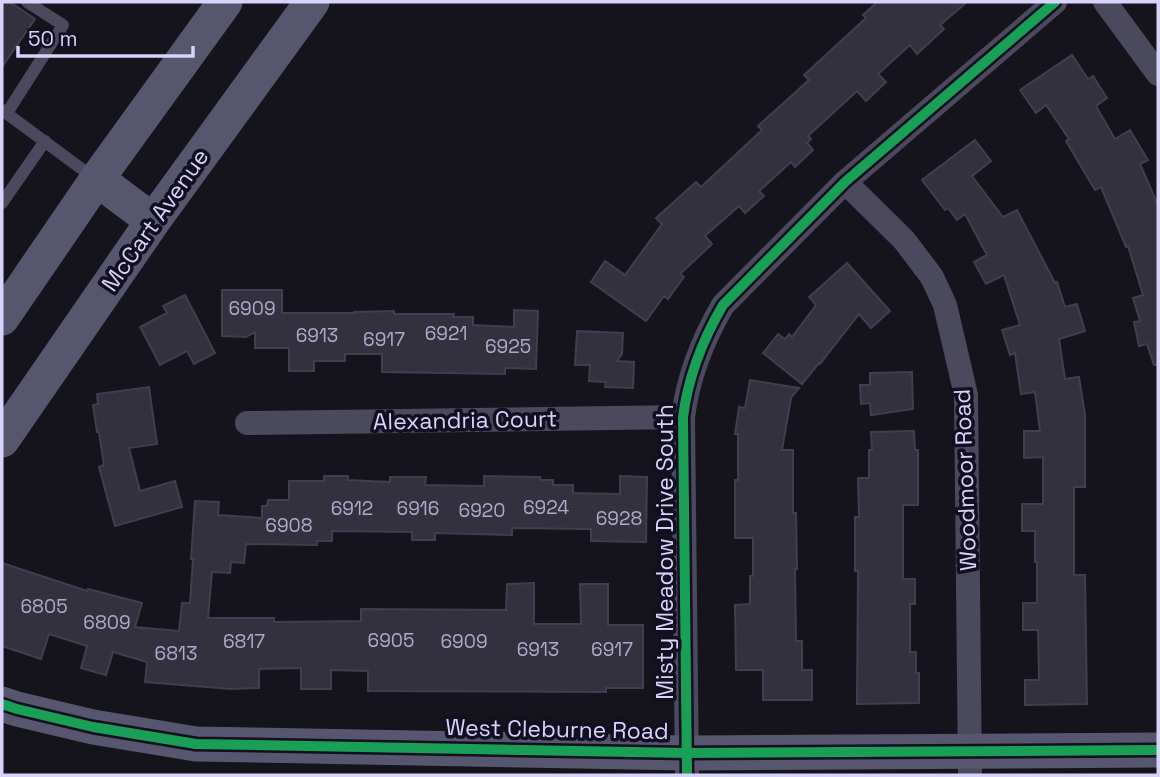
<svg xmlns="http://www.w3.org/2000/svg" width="1160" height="777" viewBox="0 0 1160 777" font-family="'Space Grotesk',sans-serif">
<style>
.building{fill:#33313e;stroke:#413e4f;stroke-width:2}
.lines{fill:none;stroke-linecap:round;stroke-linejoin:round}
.lane{stroke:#4a495d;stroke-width:12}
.street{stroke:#4a495d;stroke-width:24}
.secondary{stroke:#56566e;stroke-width:35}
.cycleway-casing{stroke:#120f20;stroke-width:15}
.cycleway{stroke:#1a9f57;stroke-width:10}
.labels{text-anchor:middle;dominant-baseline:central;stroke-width:7;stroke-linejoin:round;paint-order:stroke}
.number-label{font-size:19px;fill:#aeaacc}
.street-label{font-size:23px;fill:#d7d3fb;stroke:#120f20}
</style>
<rect width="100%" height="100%" fill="#15131c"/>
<!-- building -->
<path class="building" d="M2 2H10L35 19 2 67Z
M877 2H967L940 25 944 29 917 54 910 45 878 74 886 82 866 101 857 91 808 136 811 139 807 143 813 150 795 167 791 162 759 191 764 196 745 213 739 206 705 236 712 244 680 274 684 277 668 299 664 296 646 321 591 282 605 261 625 275 662 224 656 218 696 182 701 187 762 130 758 126 809 80 804 75 866 18 863 15Z
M1072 55 1088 79 1093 76 1107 98 1096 106 1115 139 1130 130 1148 160 1140 164 1158 205V365H1154L1147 344 1139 346 1134 322 1140 321 1133 298 1143 295 1128 246 1126 247 1101 187 1095 190 1066 141 1069 139 1046 105 1036 113 1020 90Z
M975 140 991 161 972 176 1003 217 1017 210 1055 283 1057 282 1065 307 1077 304 1085 331 1059 339 1065 379 1079 377 1085 415V487H1074V575H1085L1087 704 1025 705V680H1039L1038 630H1023V603H1037V562H1035V531H1022V504H1043V457L1024 458V431H1040L1035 392 1021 394 1015 353 1010 355 1002 330 1020 325 1004 275 986 284 974 262 987 255 965 214 957 220 948 208 945 210 922 180Z
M847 263 890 311 871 328 859 314 820 364 819 363 802 384 763 353 778 334 785 339 789 334 792 337 816 305 809 297Z
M222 290H282V313H354V312L394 311V314H454L453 317H473V325L514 327V310L538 311 536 369 505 368V374L382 372V354H345V361H314V371H289V348H255V332L246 337 222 336Z
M185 295 215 353 194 364 187 351 160 365 140 327 167 313 163 306Z
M577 331 623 333 622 354 617 361 634 362 633 388 605 387 606 382 589 381 590 365H575Z
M912 372 913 409 871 415 870 403 861 404 860 385H870V373Z
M750 380 799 388 791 398 782 450H793V513H796L797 569H795L796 641H802V670H812V700H763V670H736L735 605 750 604V576H753V538H735V480H738V434H735L739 407 745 408Z
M149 387 157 444 129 448 140 491 175 481 182 507 115 526 99 467 104 465 99 432H97L93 405 98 404 97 394Z
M914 431 915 450H918V505H903V579H915V604H910V652H916V673H919V703L857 704 858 571H855V517H859L858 478H869V450H872L871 432Z
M324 476H348V480L390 482V477H426L425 485 484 486V476L540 477 541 480H553V485H573V493L620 494V476L647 477 646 542 591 541V529L512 528V535L435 533V540H412V532L332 531V541H317V545L246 544 244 563 231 562 230 573 212 572 208 618H274V622L361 621V609L506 610 507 584 534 583V624H581L580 584H608V625H643V688H606V692L368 691V671L331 670V689H301V668L259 669V688L231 689 145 682 147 662 113 652 106 675 81 668 87 646 49 634 41 659 2 646V563L87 591 88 589 142 603 135 627 179 631 182 603H190L193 559H191L195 501 219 502 218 515 262 518V506H267L268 500H289V481H324Z"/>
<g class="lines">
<!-- lane -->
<path class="lane" d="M2 110 94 178
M7 113 63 25 27 2
M2 203 45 141"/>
<!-- street -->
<path class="street" d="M1105 2 1158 74
M845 182 904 240 932 277 945 305 966 395 970 775
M247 423 683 417
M687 775 683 417C688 378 703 339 723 305L845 182 1055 2"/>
<!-- secondary -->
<path class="secondary" d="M97 179 153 221
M2 318 97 179 225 2
M2 440 153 221 312 2
M2 704 17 709 93 727 196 744 687 753 1158 750"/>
<!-- cycleway casing -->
<g class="cycleway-casing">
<path id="cycleway" d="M2 704 17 709 93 727 196 744 687 753 1158 750
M687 775 683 417C688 378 703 339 723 305L845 182 1055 2"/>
</g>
<!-- cycleway -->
<use href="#cycleway" class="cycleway"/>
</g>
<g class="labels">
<!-- number labels -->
<g class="number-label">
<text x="252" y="308">6909</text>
<text x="446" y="333">6921</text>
<text x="317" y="335">6913</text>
<text x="384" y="339">6917</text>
<text x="508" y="346">6925</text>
<text x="546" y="507">6924</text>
<text x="352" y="508">6912</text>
<text x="418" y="508">6916</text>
<text x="482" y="510">6920</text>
<text x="619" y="518">6928</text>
<text x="289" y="525">6908</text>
<text x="44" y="606">6805</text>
<text x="107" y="622">6809</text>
<text x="391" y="640">6905</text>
<text x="244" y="641">6817</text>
<text x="464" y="641">6909</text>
<text x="538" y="649">6913</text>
<text x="612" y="649">6917</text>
<text x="176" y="653">6813</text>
</g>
<!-- street labels -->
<g class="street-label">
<text transform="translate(155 220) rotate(-55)">McCart Avenue</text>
<text transform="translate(465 420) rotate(-1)">Alexandria Court</text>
<text transform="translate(965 480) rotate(-92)">Woodmoor Road</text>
<text transform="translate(665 552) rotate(-90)">Misty Meadow Drive South</text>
<text transform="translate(557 729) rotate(1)">West Cleburne Road</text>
</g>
</g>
<!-- border -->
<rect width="1160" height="777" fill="none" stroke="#d7d3fb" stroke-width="7"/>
<!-- scale -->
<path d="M18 46v10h175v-10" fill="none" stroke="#d7d3fb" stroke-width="3.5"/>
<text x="28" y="46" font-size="21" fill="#d7d3fb" stroke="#120f20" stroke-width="5" paint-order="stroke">50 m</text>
</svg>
